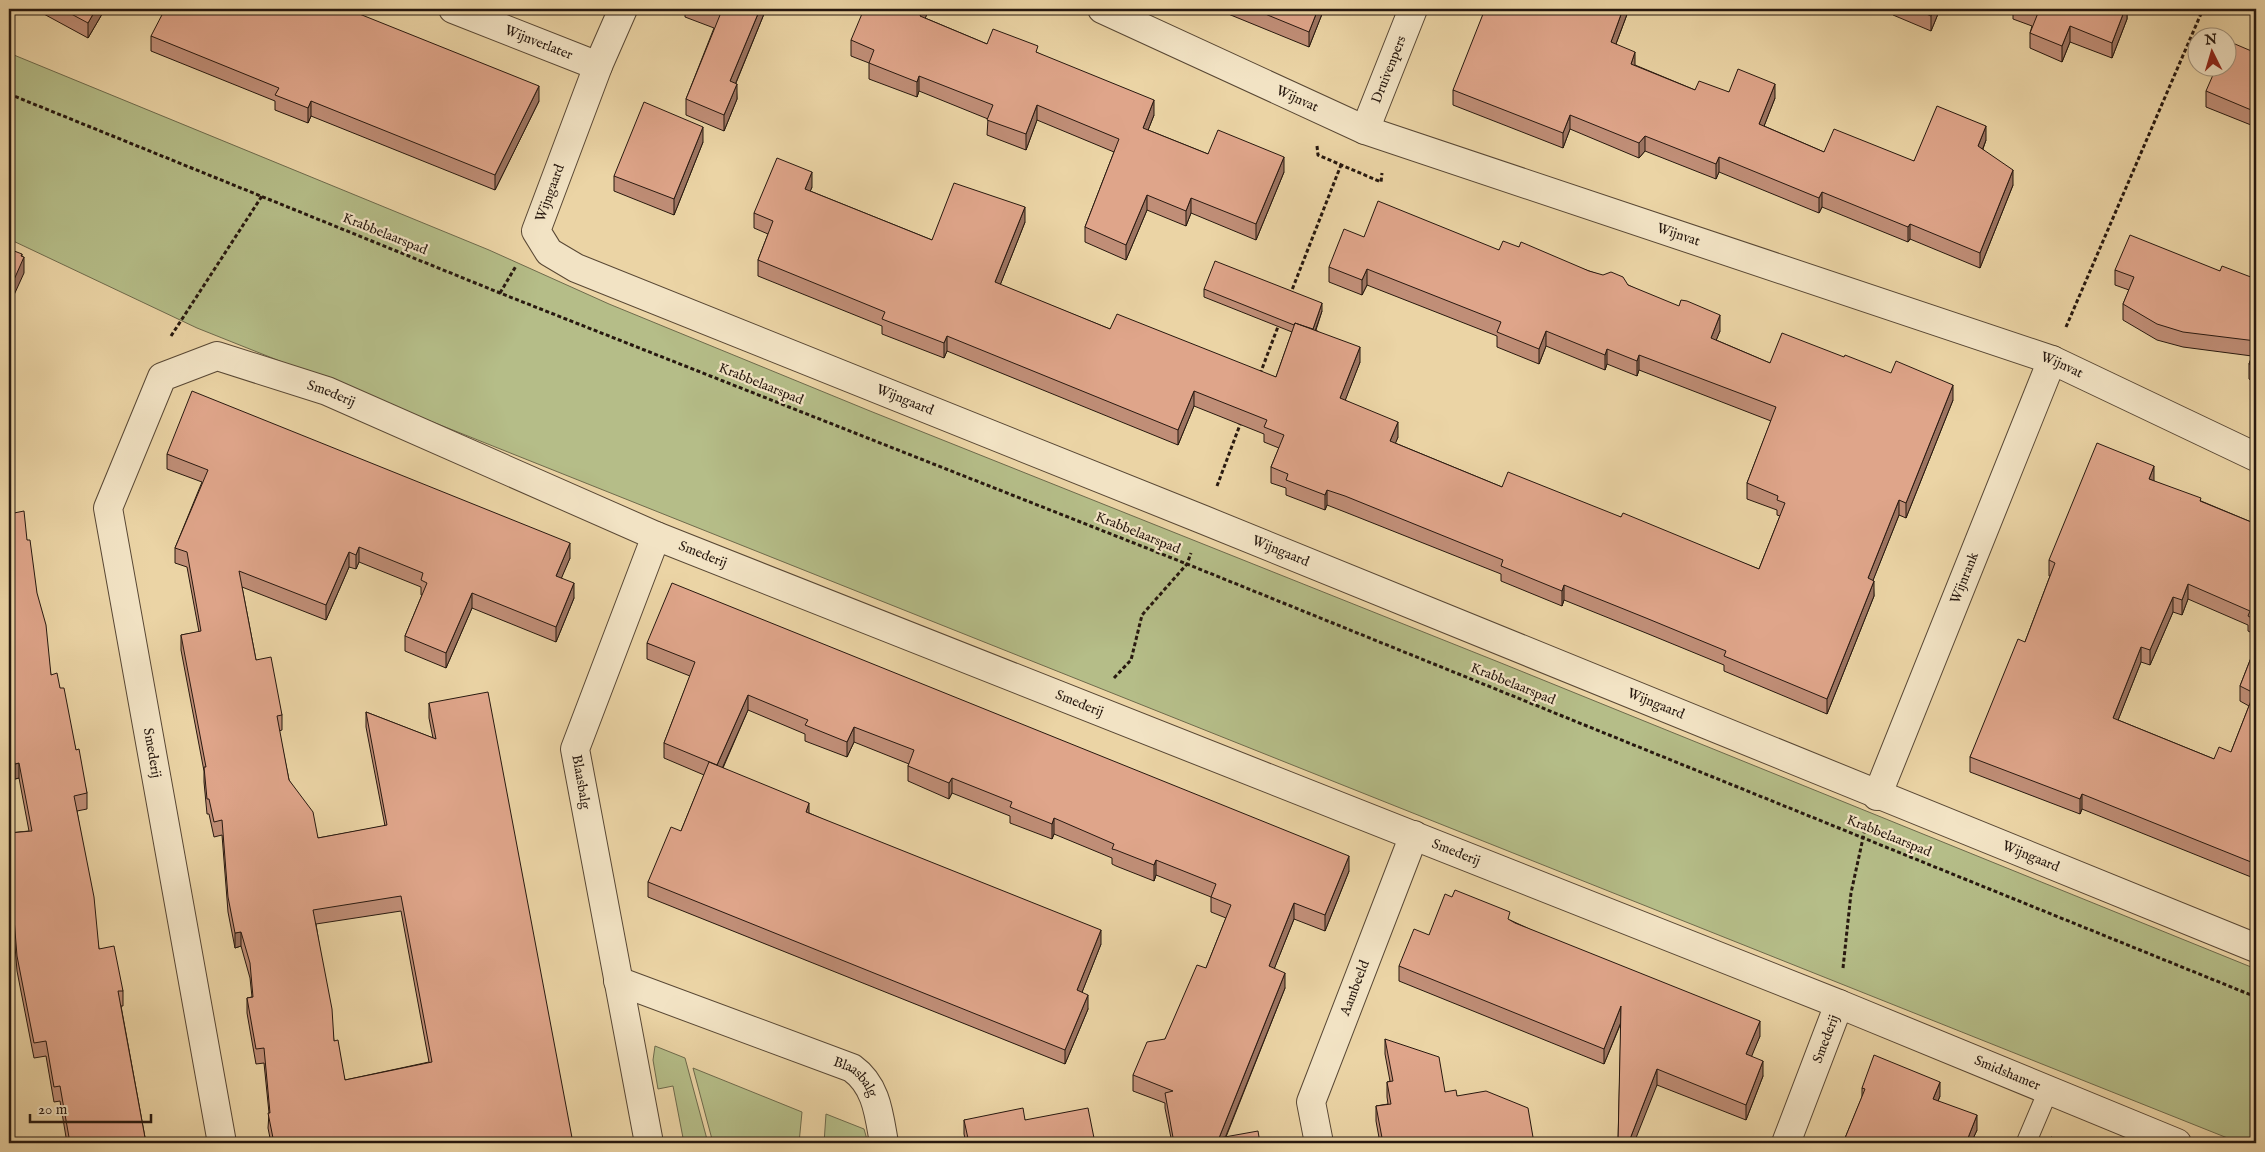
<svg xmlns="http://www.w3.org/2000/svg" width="2265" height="1152" viewBox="0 0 2265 1152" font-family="'IM FELL English',serif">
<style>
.green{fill:#b5bd88;stroke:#6e6a4c}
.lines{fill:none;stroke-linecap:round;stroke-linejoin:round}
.service-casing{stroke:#584734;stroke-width:21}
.minor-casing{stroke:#584734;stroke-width:30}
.path{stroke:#27180f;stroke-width:3;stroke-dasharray:4 2.5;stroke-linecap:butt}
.service{stroke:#f2e3c4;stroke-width:19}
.minor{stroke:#f2e3c4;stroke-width:28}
.wall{fill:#c08e77;stroke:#27180f;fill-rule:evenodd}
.shaded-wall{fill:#9c7461;stroke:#27180f}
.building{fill:#dfa58a;stroke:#27180f;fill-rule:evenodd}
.labels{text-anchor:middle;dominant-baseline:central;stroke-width:4.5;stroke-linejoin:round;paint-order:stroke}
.street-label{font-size:14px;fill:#27180f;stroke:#f2e3c4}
</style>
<rect width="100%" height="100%" fill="#ebd4a5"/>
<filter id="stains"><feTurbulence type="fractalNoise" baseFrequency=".004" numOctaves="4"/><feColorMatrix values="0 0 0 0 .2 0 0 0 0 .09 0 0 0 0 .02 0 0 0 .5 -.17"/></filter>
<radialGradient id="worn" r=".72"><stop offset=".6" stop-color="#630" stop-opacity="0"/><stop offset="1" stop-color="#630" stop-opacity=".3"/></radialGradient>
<!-- green -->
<path class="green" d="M9 53 489 250 609 304 870 411 1501 663 2256 969V1143H2240L197 328 9 239Z
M655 1046 685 1058 708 1143H684L673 1086 658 1089 653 1060Z
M693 1068 802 1112 799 1143H713Z
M826 1114 864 1129 868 1143H824Z"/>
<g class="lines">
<!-- service casing -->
<g class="service-casing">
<path id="service" d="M2026 1143 2048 1091"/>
</g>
<!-- minor casing -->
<g class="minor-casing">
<g id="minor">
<path id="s1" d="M453 9 598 66"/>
<path id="s2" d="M623 9 598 66 536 231 549 252 576 268 1204 520 2256 948"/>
<path id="s3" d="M1102 9 1365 130 2052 360 2256 457"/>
<path id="s4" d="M1365 130 1413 9"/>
<path id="s5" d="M1877 796 2052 360"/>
<path id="s6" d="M618 981 852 1068C877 1086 879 1115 884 1143"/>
<path id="s7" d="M1839 1004 2177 1143"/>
<path id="s8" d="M222 1143 108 508 162 377 217 356 327 391 656 536 1839 1004 1786 1143"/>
<path d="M649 1143 575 749 656 536"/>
<path id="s9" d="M1319 1143 1311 1102 1414 835"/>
</g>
</g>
<!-- path -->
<path class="path" d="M9 94 500 293 1187 564 2256 997
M1317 146 1318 155 1381 182 1382 173
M500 293 516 266
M1290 295 1341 165
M2066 327 2203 9
M171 336 262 196
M1260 374 1279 324
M1217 486 1241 422
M1114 678 1131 660 1142 615 1187 564 1191 553
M1843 968 1851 893 1865 829"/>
<!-- service -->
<use href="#service" class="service"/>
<!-- minor -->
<use href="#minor" class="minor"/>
</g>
<!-- wall -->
<path class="wall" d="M42 9H105L88 38 42 13Z
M685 9H766L736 83 737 99 724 131 686 115V99L714 28 685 17Z
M927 9V14L925 18 987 44 1038 53 1154 115 1148 130 1208 154 1284 172 1256 240 1191 213 1186 226 1147 210 1126 260 1085 242V227L1114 152 1037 120 1026 150 987 135 988 119 919 91 917 97 869 79V63L851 56V40Z
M1216 9H1324L1309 47Z
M1629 9 1616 44 1635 65 1695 90 1729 92 1775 98 1764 126 1824 152 1914 161 1986 140 1983 149 2013 185 1980 268 1910 239 1908 242 1822 207 1819 213 1719 172 1716 179 1645 151 1639 158 1570 129 1563 148 1453 105V90Z
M1893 9H1940L1931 31 1893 15Z
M2013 9H2127V19L2112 58 2070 42 2062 62 2030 48V33L2032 26 2013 19Z
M151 36 539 101 495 190 311 116 308 123 275 110V101L151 51Z
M2256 53V127L2206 107V91Z
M703 142 674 215 614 191V176Z
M812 187 810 191 932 240 1025 222 1000 285 1110 329 1276 377 1292 332 1204 297V289L1322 311 1316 330 1360 362 1345 400 1398 437 1395 443 1502 487 1621 517 1759 569 1780 516 1777 515V510L1747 499V483L1771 421 1639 370 1637 376 1607 364 1605 370 1546 346 1539 364 1497 347V336L1367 285 1362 295 1329 282V267L1364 237 1499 250 1519 247 1589 271 1628 285 1720 331 1716 340 1770 363 1953 400 1906 518 1899 515 1873 580 1874 596 1827 714 1724 671V665L1646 633 1564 600 1562 606 1501 581V574L1345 512 1327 505 1325 510 1286 495V488L1271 483V467L1279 448 1264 442V434L1194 406 1178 445 947 351 944 358 882 334V326L758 276V260L768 234 754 228V213Z
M2115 270 2220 271 2256 279V383L2249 379V364L2252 356 2183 347 2157 340 2123 320V304L2129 290 2115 285Z
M167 454 570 558 561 578 574 598 556 642 472 608 446 668 405 651V636L422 595H421V587L359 562 356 569 349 567 326 620 242 587 256 660 282 715V730L279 731 289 780 318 838 385 826 366 727V712L433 738 429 718V703L573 1143H271L268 1128 269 1113 264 1063 256 1064 247 1013V998L252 997 250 978 241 946 235 948 228 912 222 835 214 837 209 814H207L204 782V771L181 650V635L199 632 187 567 175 563V548L202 482 167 469ZM401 911 429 1062 345 1080 334 1041 316 924Z
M2154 481 2201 501 2256 524V635L2248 631V625L2188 599 2182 615 2173 612 2150 665 2141 662 2118 720 2214 759 2231 752 2249 706 2240 701V686L2256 645V879L2082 809 2080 814 1970 772V757L2025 642 2050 576H2049V560Z
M9 514 27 540 51 675 60 688 87 793V809L77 811 99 949 123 991V1006H121L146 1143H67L60 1101 54 1102 46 1056 34 1058 17 971 10 884 9 833 29 831 19 778 15 779 9 749Z
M647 643 1349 871 1325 931 1294 919 1274 969 1285 988 1226 1137 1260 1143H1172L1165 1108V1103L1133 1091V1075L1165 1039 1206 968 1226 918 1211 912V897L1156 875 1154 881 1116 866 1112 864V858L1054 834 1052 839 1010 823V816L952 793 949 799 908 781V766L909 764 854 742 847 757 805 741V734L748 710 723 768 809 813 1101 944 1082 992 1088 1009 1065 1064 648 897V882L681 831 704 775 664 758V743L690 676 647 659Z
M1510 920 1760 1036 1751 1056 1763 1076 1746 1120 1657 1085 1618 1143 1621 1023 1604 1064 1399 981V966L1429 935Z
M1385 1039 1445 1092 1457 1096 1534 1143H1380L1376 1121V1106L1388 1104 1387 1097V1082L1390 1081 1385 1054Z
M1862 1088 1940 1096 1938 1101 1977 1130 1971 1143H1843L1862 1097Z
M964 1120H1025L1095 1143H966L964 1134Z"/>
<!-- shaded-wall -->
<path class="shaded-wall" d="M96 9H105L88 38V23Z
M760 9H766L730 97V81Z
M923 9H927V14L920 31V16Z
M1318 9H1324L1309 47V32Z
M1623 9H1629L1611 57V42Z
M1934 9H1940L1931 31V16Z
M2125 9H2127V19L2112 58V43Z
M2070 26V42L2062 62V46Z
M1635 52V67L1631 64Z
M919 76V91L917 97V82Z
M737 84V99L724 131V115Z
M1775 84V98L1759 139V124Z
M539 86V101L495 190V175Z
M1154 100V115L1143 143V128Z
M311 101V116L308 123V108Z
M1037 105V120L1026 150V134Z
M1570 115V129L1563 148V133Z
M1986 126V140L1978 161V146Z
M703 127V142L674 215V199Z
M1645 136V151L1639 158V143Z
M1284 157V172L1256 240V224Z
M1719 157V172L1716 179V164Z
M2013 170V185L1980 268V253Z
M812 172V187L805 204V189Z
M1822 192V207L1819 213V198Z
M1147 195V210L1126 260V245Z
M1191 198V213L1186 226V211Z
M1025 207V222L995 298V282Z
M1910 224V239L1908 242V227Z
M22 254V261L24 257V273L9 306V291Z
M1367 269V285L1362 295V280Z
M1322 303V311L1312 340V332Z
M1720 315V331L1711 353V338Z
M1546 331V346L1539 364V349Z
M947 336V351L944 358V343Z
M1360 347V362L1340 414V398Z
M1607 349V364L1605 370V355Z
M1639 355V370L1637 376V361Z
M1953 385V400L1906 518V503Z
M1194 391V406L1178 445V430Z
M1398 422V437L1390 457V441Z
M2154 466V481L2149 479Z
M1327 490V505L1325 510V495Z
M1899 500V515L1868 593V578Z
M570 543V558L556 591V576Z
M359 547V562L356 569V555Z
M349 552V567L326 620V605Z
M1874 581V596L1827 714V699Z
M574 583V598L556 642V627Z
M2188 584V599L2182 615V600Z
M1564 585V600L1562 606V591Z
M472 593V608L446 668V653Z
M2173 597V612L2150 665V650Z
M2141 647V662L2113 733V718Z
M748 695V710L717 780V765Z
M854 727V742L847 757V742Z
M19 763V778L15 779V764Z
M952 778V793L949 799V783Z
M2082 794V809L2080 814V799Z
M809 803V818L806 812Z
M1054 818V834L1052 839V824Z
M1349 856V871L1325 931V915Z
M1156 860V875L1154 881V865Z
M10 868V884H9V869Z
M1294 903V919L1269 982V966Z
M1101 930V944L1077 1005V990Z
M241 932V946L235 948V933Z
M1285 973V988L1223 1143 1219 1138Z
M1088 995V1009L1065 1064V1050Z
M1621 1006V1022L1604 1064V1049Z
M1760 1021V1036L1746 1070V1054Z
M1763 1061V1076L1746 1120V1105Z
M1657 1069V1085L1634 1143 1630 1139Z
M1940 1082V1096L1933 1113V1099Z
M1977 1115V1130L1971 1143H1966Z"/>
<!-- building -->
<path class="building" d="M62 9H96L88 23Z
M165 9H347L539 86 495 175 311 101 308 108 275 95 279 88 151 36Z
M704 9H760L730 81 737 84 724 115 686 99 720 15Z
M864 9H923L920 16 987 44 993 29 1038 46 1036 52 1154 100 1143 128 1208 154 1218 130 1284 157 1256 224 1191 198 1186 211 1147 195 1126 245 1085 227 1119 139 1037 105 1026 134 987 120 993 105 919 76 917 82 869 63 874 50 851 40Z
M1253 9H1318L1309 32Z
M1485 9H1623L1611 42 1635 52 1631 64 1695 90 1699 81 1729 92 1738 69 1775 84 1759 124 1824 152 1834 129 1914 161 1937 106 1986 126 1978 146 2013 170 1980 253 1910 224 1908 227 1822 192 1819 198 1719 157 1716 164 1645 136 1639 143 1570 115 1563 133 1453 90Z
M1914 9H1934L1931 16Z
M2027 9H2125L2112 43 2070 26 2062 46 2030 33 2038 13Z
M2228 41 2256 53V112L2206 91 2216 68H2228Z
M644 102 703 127 674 199 614 176Z
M777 158 812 172 805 189 932 240 954 183 1025 207 995 282 1110 329 1117 314 1276 377 1295 323 1360 347 1340 398 1398 422 1390 441 1502 487 1508 472 1621 517 1623 513 1759 569 1785 503 1777 500 1778 496 1747 483 1776 407 1639 355 1637 361 1607 349 1605 355 1546 331 1539 349 1497 332 1501 322 1367 269 1362 280 1329 267 1344 229 1364 237 1378 201 1499 250 1503 241 1519 247 1521 242 1589 271 1603 275 1611 272 1623 277 1628 285 1679 306 1681 300 1687 301 1720 315 1711 338 1770 363 1782 333 1844 357 1845 355 1891 373 1896 361 1953 385 1906 503 1899 500 1868 578 1874 581 1827 699 1724 656 1726 651 1646 618 1564 585 1562 591 1501 566 1503 560 1345 496 1327 490 1325 495 1286 480 1288 474 1271 467 1284 435 1264 427 1267 420 1194 391 1178 430 947 336 944 343 882 319 885 312 758 260 773 221 754 213Z
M2130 235 2220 271 2222 266 2256 279V341L2183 332 2157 324 2123 304 2134 277 2115 270Z
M9 249 22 254 21 256 24 257 9 291Z
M1215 261 1322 303 1313 329 1295 323 1294 325 1204 289Z
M2256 345V367L2249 364Z
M192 391 570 543 556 576 574 583 556 627 472 593 446 653 405 636 427 583 421 580 423 573 359 547 356 555 349 552 326 605 239 571 256 660 271 657 282 715 277 716 289 780 313 812 318 838 387 825 366 712 436 739 429 703 488 692 573 1143H274L268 1113H270L264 1048 256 1049 247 998 253 997 250 963 241 932 235 933 228 897 222 820 214 822 209 799H207L204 767H206L181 635 201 631 187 552 175 548 208 470 167 454ZM401 896 432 1062 345 1080 338 1040 334 1041 332 1009 313 910Z
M2097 443 2154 466 2149 479 2201 498 2200 501 2256 524V620L2248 616 2250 611 2188 584 2182 600 2173 597 2150 650 2141 647 2113 718 2214 759 2219 747 2231 752 2254 693 2240 686 2256 645V864L2082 794 2080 799 1970 757 2018 639 2025 642 2055 563 2049 560Z
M24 511 27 540H30L37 593 46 625 51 675 57 673 60 688H64L76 750 79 749 87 793 74 796 94 897 99 949 114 946 123 991H118L146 1143H70L60 1086 54 1087 46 1041 34 1043 17 956 10 868 9 869V833L32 831 19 763 15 764 9 734V514Z
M672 583 1349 856 1325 915 1294 903 1269 966 1285 973 1219 1138 1258 1131 1260 1143H1174L1165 1093 1173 1091 1133 1075 1147 1042 1165 1039 1197 965 1206 968 1231 905 1211 897 1216 884 1156 860 1154 865 1116 850 1112 849 1114 844 1054 818 1052 824 1010 807 1012 802 952 778 949 783 908 766 914 750 854 727 847 742 805 725 808 720 748 695 717 765 664 743 695 662 647 643Z
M709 762 809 803 806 812 1101 930 1077 990 1088 995 1065 1050 648 882 671 827 681 831Z
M1455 890 1510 912 1508 919 1515 923 1760 1021 1746 1054 1763 1061 1746 1105 1657 1069 1630 1139 1639 1143H1618L1621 1006 1604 1049 1399 966 1414 929 1429 935 1445 894 1452 897Z
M1385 1039 1439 1057 1445 1092 1456 1090 1457 1096 1486 1091 1528 1108 1534 1143H1383L1376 1106 1391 1104 1387 1082 1393 1081Z
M1874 1055 1940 1082 1933 1099 1977 1115 1966 1143H1843L1865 1089 1862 1088Z
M1023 1108 1025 1120 1088 1108 1095 1143H969L964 1120Z
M2051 1137 2066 1143H2048Z"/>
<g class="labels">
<!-- street labels -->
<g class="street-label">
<text stroke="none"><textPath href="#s1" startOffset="92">Wijnverlater</textPath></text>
<text stroke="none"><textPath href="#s4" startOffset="65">Druivenpers</textPath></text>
<text stroke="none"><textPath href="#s3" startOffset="215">Wijnvat</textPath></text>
<text transform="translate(550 193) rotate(-70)">Wijngaard</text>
<text transform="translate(385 234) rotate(22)">Krabbelaarspad</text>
<text stroke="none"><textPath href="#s3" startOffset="620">Wijnvat</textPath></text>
<text stroke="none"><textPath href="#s3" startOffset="1025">Wijnvat</textPath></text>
<text transform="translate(761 384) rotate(22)">Krabbelaarspad</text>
<text stroke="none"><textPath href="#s8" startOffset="966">Smederij</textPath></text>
<text stroke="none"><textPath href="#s2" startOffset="649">Wijngaard</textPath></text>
<text transform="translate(1138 533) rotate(22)">Krabbelaarspad</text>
<text stroke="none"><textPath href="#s2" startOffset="1054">Wijngaard</textPath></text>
<text stroke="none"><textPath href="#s8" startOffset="1371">Smederij</textPath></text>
<text stroke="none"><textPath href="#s5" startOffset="235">Wijnrank</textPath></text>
<text transform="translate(1513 684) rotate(22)">Krabbelaarspad</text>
<text stroke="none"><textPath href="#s8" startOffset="1776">Smederij</textPath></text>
<text stroke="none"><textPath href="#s2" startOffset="1459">Wijngaard</textPath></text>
<text transform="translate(152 753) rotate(80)">Smederij</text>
<text transform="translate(581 782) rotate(80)">Blaasbalg</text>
<text transform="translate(1889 836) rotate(22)">Krabbelaarspad</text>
<text stroke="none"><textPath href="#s8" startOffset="2181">Smederij</textPath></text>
<text stroke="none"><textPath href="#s2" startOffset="1864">Wijngaard</textPath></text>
<text stroke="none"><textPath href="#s9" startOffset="164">Aambeeld</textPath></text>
<text transform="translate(1826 1039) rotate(-69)">Smederij</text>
<text stroke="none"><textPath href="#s7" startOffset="182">Smidshamer</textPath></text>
<text stroke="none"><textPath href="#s6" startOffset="258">Blaasbalg</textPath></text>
</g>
</g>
<!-- margin -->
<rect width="2265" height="1152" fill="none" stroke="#ebd4a5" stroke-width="30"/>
<rect x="10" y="10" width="2245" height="1132" fill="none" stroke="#27180f" stroke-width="2.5"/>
<rect x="15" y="15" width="2235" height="1122" fill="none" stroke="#27180f"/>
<!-- north arrow -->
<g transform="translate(2212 52) rotate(355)"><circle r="24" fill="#f2e3c4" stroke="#a1927c"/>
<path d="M0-4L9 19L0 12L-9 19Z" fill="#8f2418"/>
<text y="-8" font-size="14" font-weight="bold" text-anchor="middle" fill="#27180f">N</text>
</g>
<!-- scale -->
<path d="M30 1114v8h121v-8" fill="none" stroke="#27180f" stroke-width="2.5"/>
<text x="38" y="1114" font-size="15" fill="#27180f" stroke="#f2e3c4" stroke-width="4" paint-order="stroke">20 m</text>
<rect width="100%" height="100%" filter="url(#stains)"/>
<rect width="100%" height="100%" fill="url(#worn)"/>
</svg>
